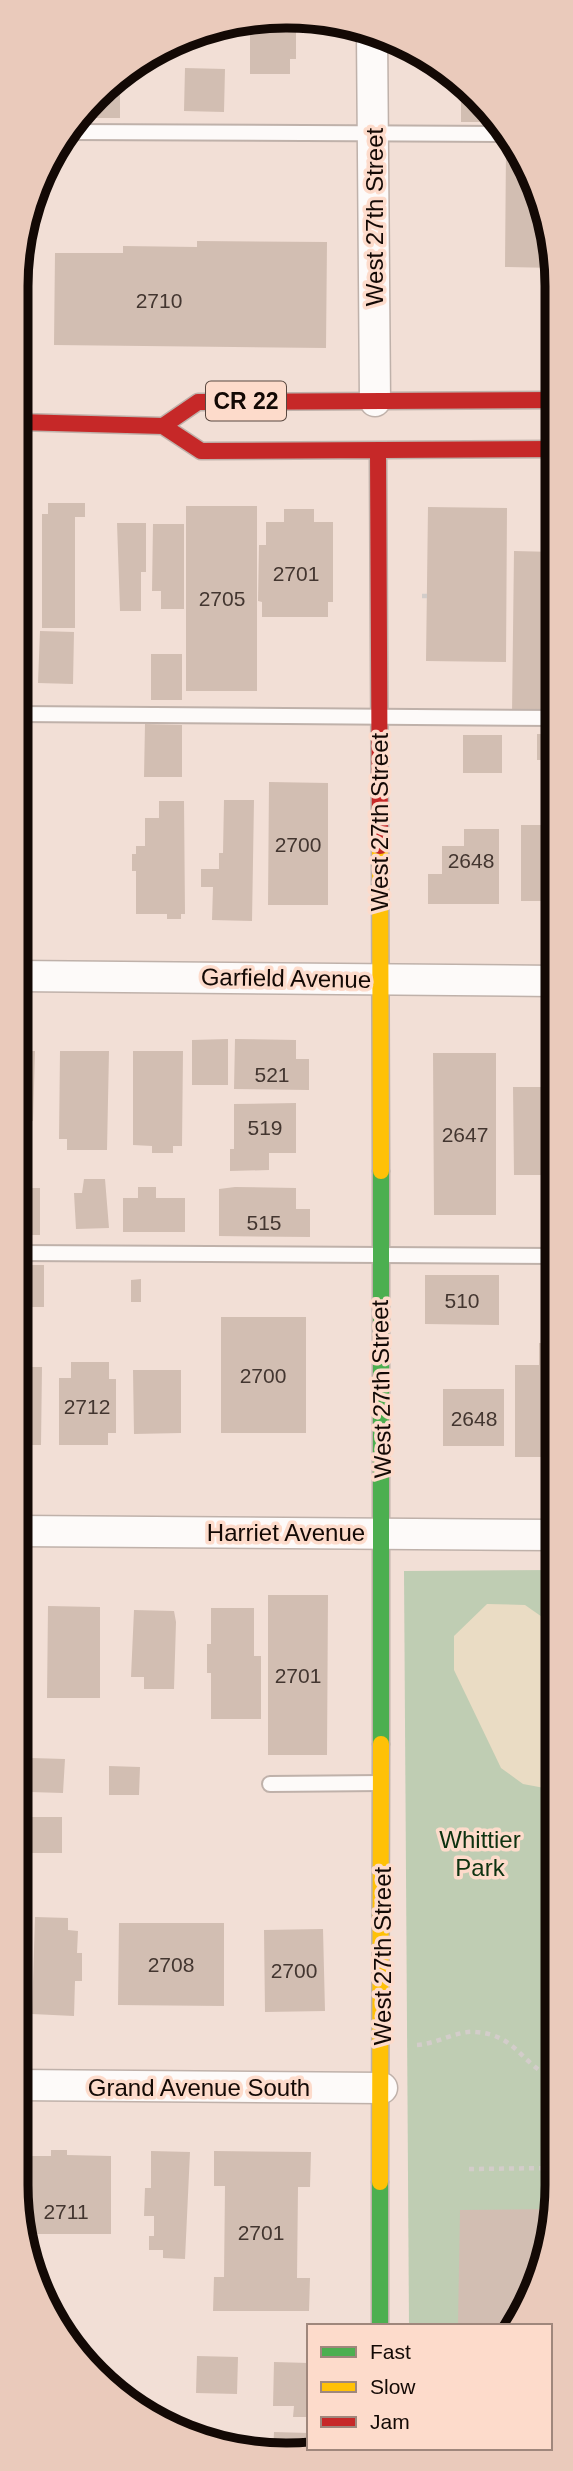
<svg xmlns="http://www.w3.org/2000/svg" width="573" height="2471" viewBox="0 0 573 2471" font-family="Arial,sans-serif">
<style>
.green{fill:#bfcdb3}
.sand{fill:#eadcc4}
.building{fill:#d2beb2}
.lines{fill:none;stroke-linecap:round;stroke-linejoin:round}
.lane-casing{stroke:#bfb1aa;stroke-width:18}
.street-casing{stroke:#bfb1aa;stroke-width:33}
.fast-casing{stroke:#bfb1aa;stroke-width:19}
.slow-casing{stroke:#bfb1aa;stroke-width:19}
.jam-casing{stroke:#bfb1aa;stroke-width:19}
.path{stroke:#d3cdca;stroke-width:4.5;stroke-dasharray:5 5;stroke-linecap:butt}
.lane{stroke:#fdfaf9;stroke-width:14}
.street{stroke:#fdfaf9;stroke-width:30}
.fast{stroke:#4caf50;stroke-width:16}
.slow{stroke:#ffc107;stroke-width:16}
.jam{stroke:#c62828;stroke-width:16}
.labels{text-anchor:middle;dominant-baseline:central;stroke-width:7;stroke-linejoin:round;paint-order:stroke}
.number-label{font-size:21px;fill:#433630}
.shield{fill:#fddbcb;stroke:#594840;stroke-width:2}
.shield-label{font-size:23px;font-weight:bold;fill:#130905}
.street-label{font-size:24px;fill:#130905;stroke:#fddbcb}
.park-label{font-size:24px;fill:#0d3210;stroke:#fddbcb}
.rim{fill:none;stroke:#130905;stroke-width:9}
</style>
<rect width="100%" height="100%" fill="#f2dfd6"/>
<!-- green -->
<path class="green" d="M555 1570V2220L521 2320 516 2326H409L404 1571Z"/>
<!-- sand -->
<path class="sand" d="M487 1604 525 1605 555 1626V1790L523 1784 501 1768 454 1670V1636Z"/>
<!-- building -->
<path class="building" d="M296 20V59H290V74H250V23Z
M239 23V37L190 38 217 25Z
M185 68 225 69 224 112 184 111Z
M113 81H120V118H81Z
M461 87 478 95 493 115V122H461Z
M506 149H516L529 167 555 252V268L505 267Z
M197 241 327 242 326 348 54 345 55 253H123V246L197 247Z
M48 503H85V517H75V628H42V514H48Z
M186 506H257V691H186Z
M428 507 507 508 506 662 426 661Z
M284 509H314V522H333V602H328V617H262V602L258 601 259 545H266V522H284Z
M117 523H146V572H141V611H120Z
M153 524H184V609H161V591H152Z
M514 551 555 552V714H512Z
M40 631 74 632 73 684 38 683Z
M151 654H182V700H151Z
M145 724 182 725V777H144Z
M537 734H555V760H537Z
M463 735H502V773H463Z
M269 782 328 783V905H268Z
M224 800H254L252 921 212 920 213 887H201V869H219V853H223Z
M159 801H184L185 914H181V919H167V914H136V871H132V854H136V846H145V818H159Z
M521 825H555V901H521Z
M464 829H499V904H428V874H442V846H464Z
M228 1039V1085H192V1040Z
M235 1039 296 1040V1059H309V1090L234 1089Z
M17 1051H35L33 1121H17Z
M60 1051H109L107 1150H67V1139H59Z
M133 1051H183L182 1146H173V1153H152V1146L133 1145Z
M433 1053H496V1215H434Z
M513 1087H555V1175H514Z
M296 1103V1153H269V1170L230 1171V1149H234V1104Z
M84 1179H105L109 1228 76 1229 74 1193H82Z
M138 1187H156V1198H185V1232H123V1198H138Z
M235 1187 296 1188V1209H310V1237L219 1236V1189Z
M17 1188H40V1235H17Z
M17 1265H44V1307H17Z
M425 1275H499V1325L425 1324Z
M141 1279V1302H131V1280Z
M555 1284V1319H542L541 1285Z
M221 1317H306V1433H221Z
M539 1343H555V1457H515V1365H539Z
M71 1362H109V1379H116V1433H108V1445H59V1378H71Z
M17 1367H42L41 1445H17Z
M133 1370H181V1433L134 1434Z
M443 1389H504V1446H443Z
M268 1595H328L327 1755H268Z
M16 1596H29L27 1688H16Z
M48 1606 100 1607V1698H47Z
M211 1608H254V1656H261V1719H211V1673H207V1644H211Z
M134 1610 174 1611 176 1622 174 1689H144V1677H131Z
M31 1758 65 1759 63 1793 30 1792Z
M109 1766 140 1767 139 1795H109Z
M28 1817H62V1853H28Z
M16 1912H29L27 2016H16Z
M35 1917 68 1918V1930L78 1931 77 1953H82V1981H75L74 2016 32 2014Z
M119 1923H224V2006L118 2005Z
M323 1929 325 2011 265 2012 264 1930Z
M51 2150H67V2155L111 2156V2234H26L17 2189V2156H51Z
M151 2151 190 2152 185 2259 163 2258V2250H149V2236H154V2216H144L145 2188H151Z
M214 2151 311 2152 310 2187H298L297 2278H310L309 2311H213L214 2277H224L225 2186H214Z
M555 2209V2220L521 2320 517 2325 458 2324 460 2210Z
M197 2356 238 2357 237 2394 196 2393Z
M274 2362 309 2363V2417H293L294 2406H273Z
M274 2432 309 2433V2448L314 2450 273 2454Z"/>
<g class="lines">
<!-- lane casing -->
<g class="lane-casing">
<path id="lane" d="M69 132 506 134
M18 714 555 718
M17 1253 555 1256
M270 1784 381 1783"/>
</g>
<!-- street casing -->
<g class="street-casing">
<path id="street" d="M372 33 375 401
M17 976 555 981
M17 1531 555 1535
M16 2085 382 2088"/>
</g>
<!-- fast casing -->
<g class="fast-casing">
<path id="fast" d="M381 1171V1744
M380 2326V2182"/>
</g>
<!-- slow casing -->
<g class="slow-casing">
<path id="slow" d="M380 846 381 1171
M380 2182 381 1744"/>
</g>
<!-- jam casing -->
<g class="jam-casing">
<path id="jam" d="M18 422 163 426 201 451 555 449
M163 426 198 402 555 400
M378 452 380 846"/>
</g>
<!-- path -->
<path class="path" d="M422 596H427
M417 2045C436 2044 458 2030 476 2032 518 2035 522 2067 555 2078
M469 2169 555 2168"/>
<!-- lane -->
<use href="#lane" class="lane"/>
<!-- street -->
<use href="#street" class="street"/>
<!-- fast -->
<use href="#fast" class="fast"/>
<!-- slow -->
<use href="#slow" class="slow"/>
<!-- jam -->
<use href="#jam" class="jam"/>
</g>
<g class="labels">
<!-- number labels -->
<g class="number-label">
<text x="159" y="300">2710</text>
<text x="296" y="573">2701</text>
<text x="222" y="598">2705</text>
<text x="298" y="844">2700</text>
<text x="471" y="860">2648</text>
<text x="272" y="1074">521</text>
<text x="265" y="1127">519</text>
<text x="465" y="1134">2647</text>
<text x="264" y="1222">515</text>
<text x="462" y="1300">510</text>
<text x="263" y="1375">2700</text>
<text x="87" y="1406">2712</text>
<text x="474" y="1418">2648</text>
<text x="298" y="1675">2701</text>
<text x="171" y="1964">2708</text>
<text x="294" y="1970">2700</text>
<text x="66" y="2211">2711</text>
<text x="261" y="2232">2701</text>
</g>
<!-- shield labels -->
<rect class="shield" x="206" y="381.5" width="80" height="39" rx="5"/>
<g class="shield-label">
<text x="246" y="401">CR 22</text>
</g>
<!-- street labels -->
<g class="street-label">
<text transform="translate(374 217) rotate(-90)">West 27th Street</text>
<text transform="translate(379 822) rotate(-90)">West 27th Street</text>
<text transform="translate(286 978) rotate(1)">Garfield Avenue</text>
<text transform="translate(381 1389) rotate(-91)">West 27th Street</text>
<text x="286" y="1532">Harriet Avenue</text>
<text transform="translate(382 1956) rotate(-90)">West 27th Street</text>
<text x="199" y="2087">Grand Avenue South</text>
</g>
<!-- park labels -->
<g class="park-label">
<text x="480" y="1839">Whittier<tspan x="480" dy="28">Park</tspan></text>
</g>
</g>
<!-- crop -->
<path d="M0 0H573V2471H0ZM286 28H287A258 258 0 0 1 545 286V2185A258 258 0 0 1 287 2443H286A258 258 0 0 1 28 2185V286A258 258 0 0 1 286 28Z" fill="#eacabb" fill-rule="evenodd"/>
<path class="rim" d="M286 28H287A258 258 0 0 1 545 286V2185A258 258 0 0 1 287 2443H286A258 258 0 0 1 28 2185V286A258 258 0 0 1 286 28Z"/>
<!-- legend -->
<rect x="307" y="2324" width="245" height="126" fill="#fddbcb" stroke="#9f877c" stroke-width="2"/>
<rect x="321" y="2347" width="35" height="10" fill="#4caf50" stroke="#9f877c" stroke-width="2"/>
<text x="370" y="2359" font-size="21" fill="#130905">Fast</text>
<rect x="321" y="2382" width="35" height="10" fill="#ffc107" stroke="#9f877c" stroke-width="2"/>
<text x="370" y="2394" font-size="21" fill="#130905">Slow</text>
<rect x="321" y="2417" width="35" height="10" fill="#c62828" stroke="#9f877c" stroke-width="2"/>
<text x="370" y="2429" font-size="21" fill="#130905">Jam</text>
</svg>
